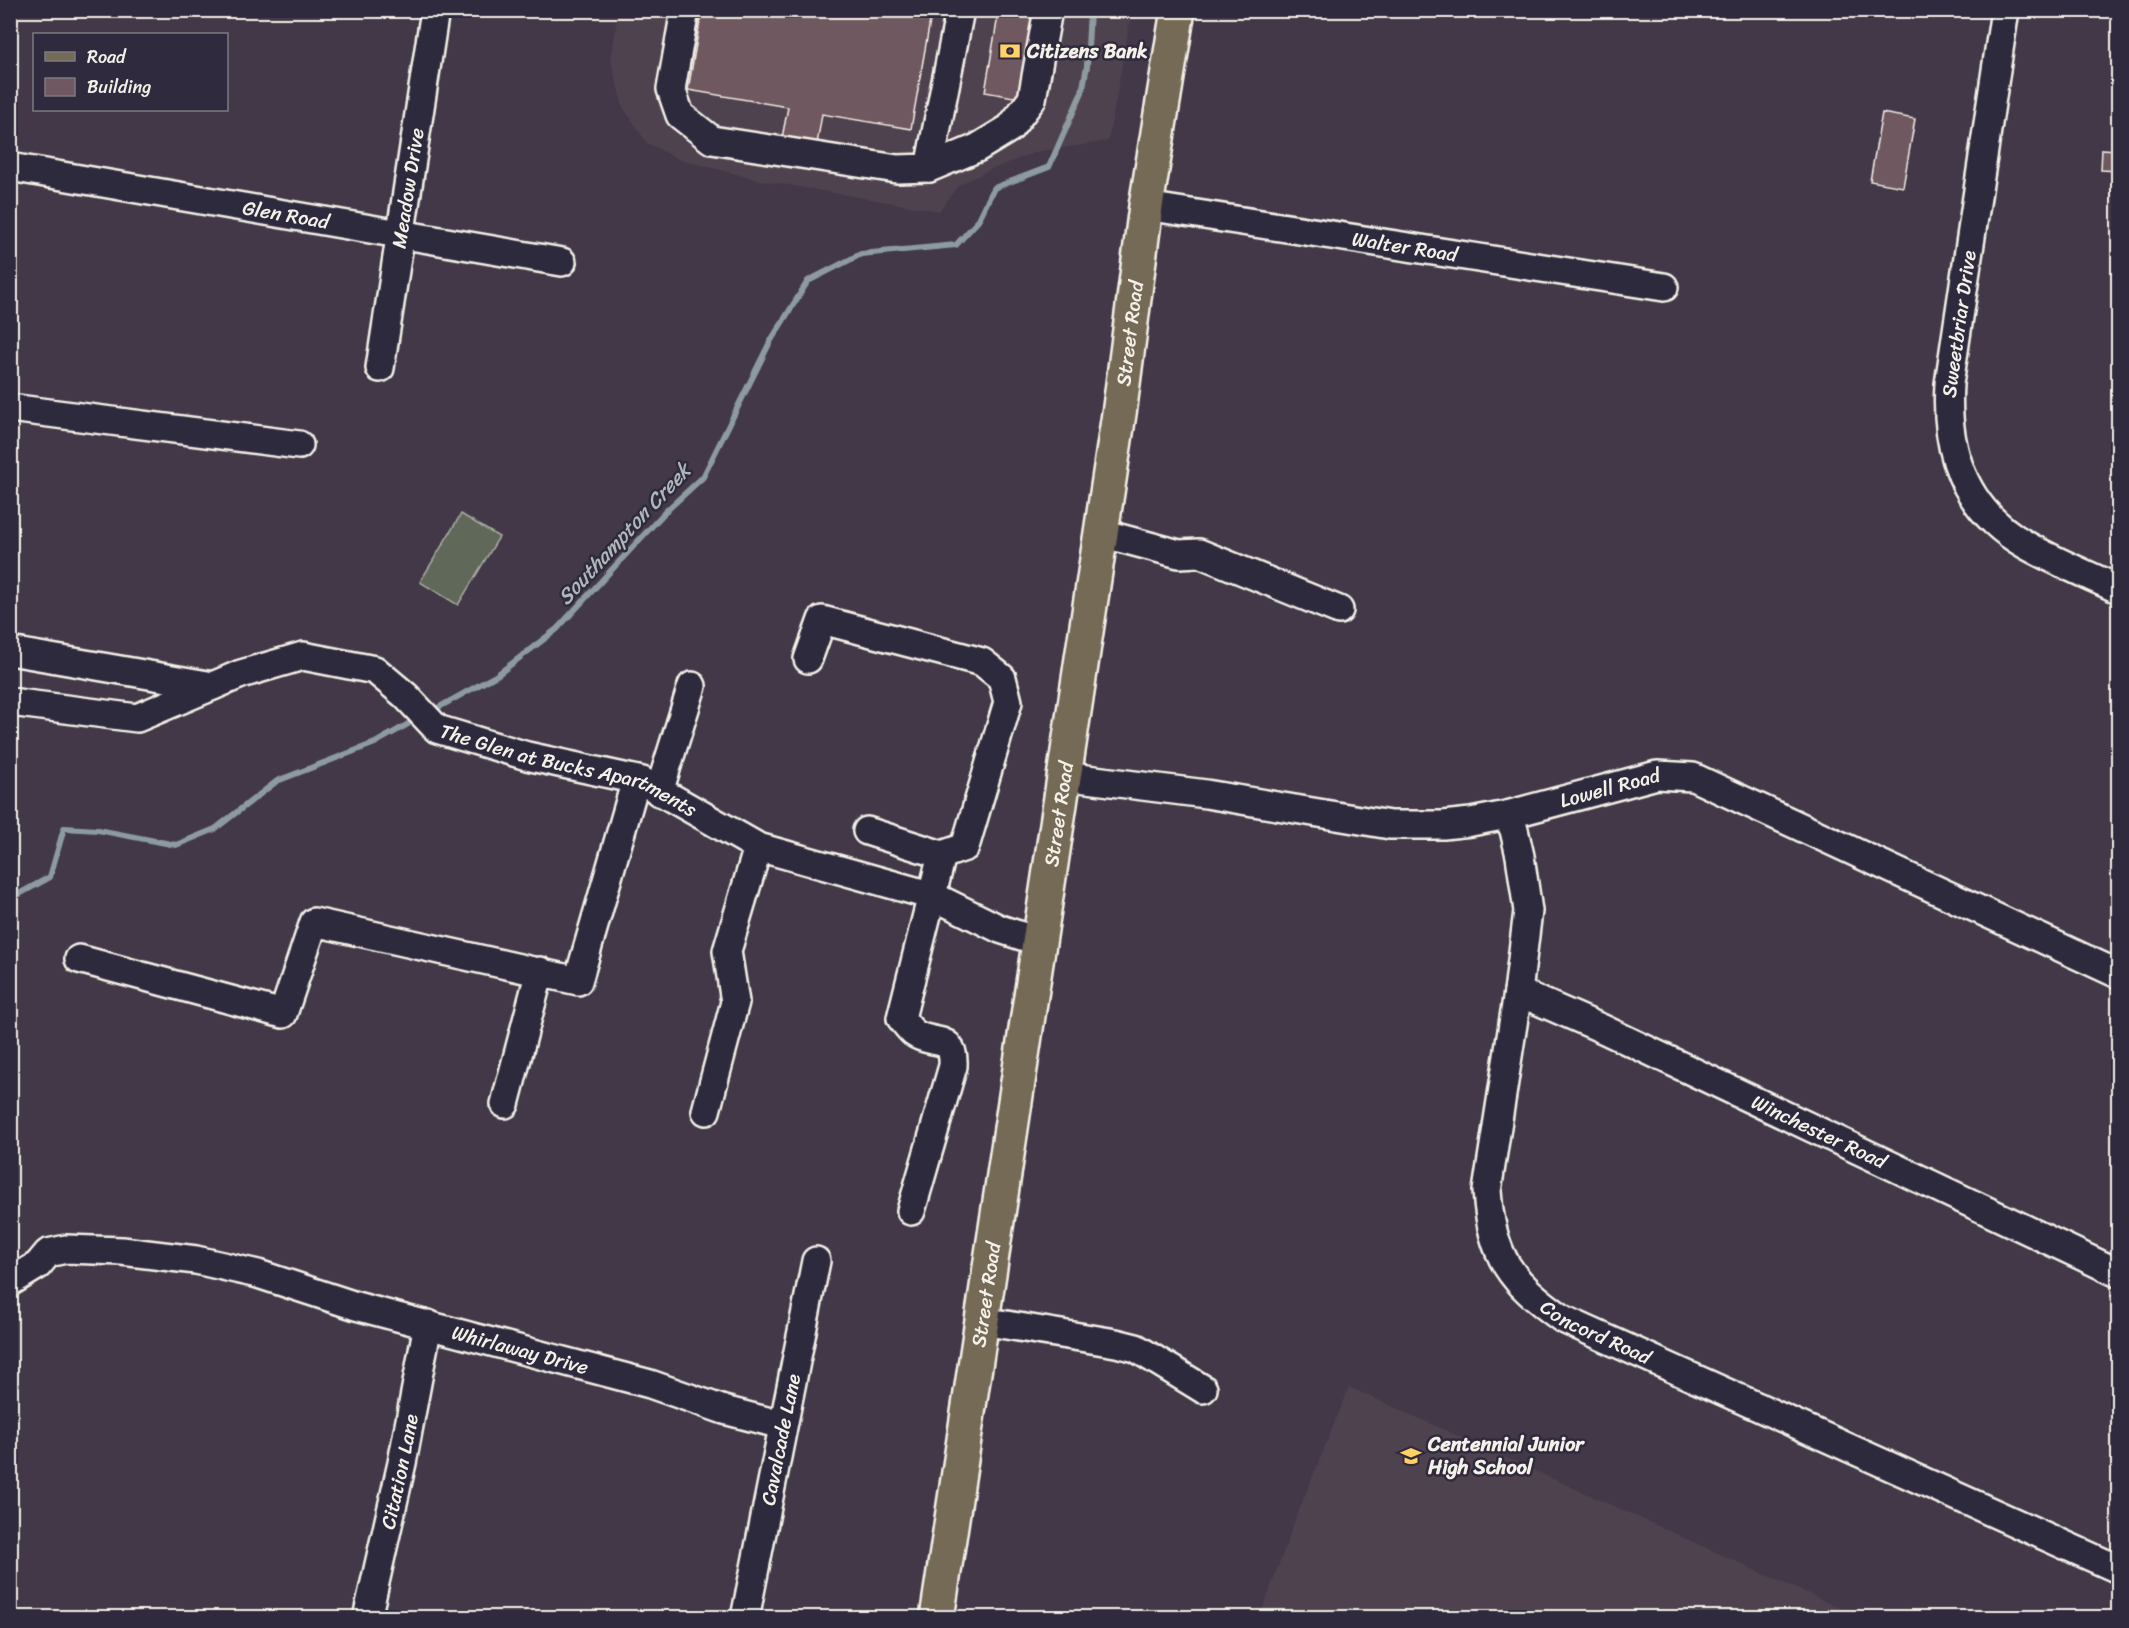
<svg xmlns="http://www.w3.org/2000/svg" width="2129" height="1628" viewBox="0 0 2129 1628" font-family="Sriracha,sans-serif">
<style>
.built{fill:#504250}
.green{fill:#61675a;stroke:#aaaca1;stroke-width:1.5}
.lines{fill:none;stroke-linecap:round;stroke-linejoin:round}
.stream{stroke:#8d9ba1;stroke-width:6}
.building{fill:#6f5861;stroke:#f4f1e8;stroke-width:1.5}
.minor-casing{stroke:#f4f1e8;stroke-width:32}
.major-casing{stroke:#f4f1e8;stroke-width:38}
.minor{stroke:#2f2a3d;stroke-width:27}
.major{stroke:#746b55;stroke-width:33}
.labels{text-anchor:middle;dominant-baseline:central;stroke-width:5;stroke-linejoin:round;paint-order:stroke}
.poi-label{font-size:20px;font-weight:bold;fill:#f4f1e8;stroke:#2f2a3d;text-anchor:start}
.street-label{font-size:20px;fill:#f4f1e8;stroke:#2f2a3d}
.water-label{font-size:21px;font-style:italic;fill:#afb7b9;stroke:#2f2a3d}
</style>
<rect width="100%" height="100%" fill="#423848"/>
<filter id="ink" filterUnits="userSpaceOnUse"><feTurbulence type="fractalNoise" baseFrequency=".0167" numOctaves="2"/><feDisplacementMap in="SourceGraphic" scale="12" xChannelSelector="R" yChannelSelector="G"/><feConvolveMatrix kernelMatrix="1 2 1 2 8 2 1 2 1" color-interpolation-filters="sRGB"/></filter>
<g filter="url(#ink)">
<!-- built -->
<path class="built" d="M618 11H1132L1108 141 1036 152 987 171 959 185 939 211 759 180 678 159 647 143 623 107 611 61Z
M1349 1387 1860 1617H1260L1293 1525Z"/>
<!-- green -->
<path class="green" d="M461 514 499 537 458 605 420 582Z"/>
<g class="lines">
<!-- stream -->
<path class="stream" d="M432 711 497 675 557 629 665 512 703 477 770 342 808 281 861 254 956 245 978 221 994 188 1049 167 1082 92 1087 66 1090 10
M10 899 50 877 64 828 98 830 176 845 215 829 277 781 375 743 417 719"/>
</g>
<!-- building -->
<path class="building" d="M702 10H932L911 129 822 114 817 144 782 138 788 107 688 90Z
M999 10H1035L1019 98 985 92Z
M1882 113 1915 119 1903 187 1870 181Z
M2102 149 2118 150V171L2101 170Z"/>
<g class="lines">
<!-- minor casing -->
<g class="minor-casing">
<g id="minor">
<path d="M685 10 671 89 680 115 712 140 897 169 929 168 960 10"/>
<path d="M2005 10 1949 384C1945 451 1964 510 2026 545 2056 562 2088 575 2118 589"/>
<path id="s1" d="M10 167 562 262"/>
<path d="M929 168 977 148 1010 128 1032 99 1048 10"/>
<path id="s2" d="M1146 206 1664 287"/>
<path id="s3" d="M380 368 435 10"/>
<path d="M10 408 299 445"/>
<path d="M1101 533 1179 554 1199 553 1339 610"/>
<path d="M10 651 213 686"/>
<path d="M808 659 822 620 982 662 1002 678 1008 702 965 847 942 855 901 1018C905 1023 909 1029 914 1033 931 1046 955 1032 953 1066L911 1211"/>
<path id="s4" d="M10 702 137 718 241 674 303 656 375 670 406 696 437 729 527 756 642 781 758 847 933 896 1000 929 1040 942"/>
<path id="s5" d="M1063 776 1206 794 1390 825H1443L1471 822 1507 815 1657 775 1693 777 2118 974"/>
<path d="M659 792 692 686"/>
<path id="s6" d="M1507 815 1514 830 1520 856 1528 911 1518 992 1487 1191C1492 1258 1510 1281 1563 1319L2118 1569"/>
<path d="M867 831 942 855"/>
<path d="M79 959 283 1014 314 922 578 981 636 780"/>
<path id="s7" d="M1518 992 1603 1029 2118 1273"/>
<path d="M505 1104 540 971"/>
<path d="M706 1111 735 1002 727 951 758 847"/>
<path id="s8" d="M10 1282 38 1265 48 1253 66 1249 122 1251 196 1260 258 1274 356 1306 650 1384 724 1410 782 1425"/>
<path d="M982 1321 1116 1343 1136 1348 1203 1389"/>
<path id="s9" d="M367 1618 402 1463 428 1324"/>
<path id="s10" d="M745 1618 816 1261"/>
</g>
</g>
<!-- major casing -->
<g class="major-casing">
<g id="major">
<path id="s11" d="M937 1618 1120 407 1146 206 1178 10"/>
</g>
</g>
<!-- minor -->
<use href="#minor" class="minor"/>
<!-- major -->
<use href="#major" class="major"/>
</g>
</g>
<!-- icons -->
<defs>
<g id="bank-bare" transform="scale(1.62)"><path d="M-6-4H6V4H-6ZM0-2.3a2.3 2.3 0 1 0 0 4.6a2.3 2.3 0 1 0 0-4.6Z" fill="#ffd166" stroke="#2f2a3d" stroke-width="2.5" paint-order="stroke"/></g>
<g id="school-bare" transform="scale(1.62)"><path d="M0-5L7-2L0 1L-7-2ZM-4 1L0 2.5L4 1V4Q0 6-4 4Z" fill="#ffd166" stroke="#2f2a3d" stroke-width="2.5" paint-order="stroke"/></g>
</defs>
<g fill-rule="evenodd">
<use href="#bank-bare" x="1010" y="51"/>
<use href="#school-bare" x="1411" y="1456"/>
</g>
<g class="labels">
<!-- poi labels -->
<g class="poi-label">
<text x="1027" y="51">Citizens Bank</text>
<text x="1428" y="1444">Centennial Junior<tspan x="1428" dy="23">High School</tspan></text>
</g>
<!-- street labels -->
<g class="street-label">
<text stroke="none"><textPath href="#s3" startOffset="182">Meadow Drive</textPath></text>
<text stroke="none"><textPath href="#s1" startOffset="280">Glen Road</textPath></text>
<text stroke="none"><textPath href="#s2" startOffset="262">Walter Road</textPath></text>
<text transform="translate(1959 324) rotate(-82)">Sweetbriar Drive</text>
<text stroke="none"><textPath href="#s11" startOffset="1299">Street Road</textPath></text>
<text stroke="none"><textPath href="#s4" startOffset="603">The Glen at Bucks Apartments</textPath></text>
<text stroke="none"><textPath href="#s5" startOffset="555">Lowell Road</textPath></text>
<text stroke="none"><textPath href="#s11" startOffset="813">Street Road</textPath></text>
<text stroke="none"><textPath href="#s7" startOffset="332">Winchester Road</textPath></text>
<text stroke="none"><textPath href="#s11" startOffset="327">Street Road</textPath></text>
<text stroke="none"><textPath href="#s6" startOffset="573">Concord Road</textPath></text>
<text stroke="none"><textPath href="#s8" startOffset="534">Whirlaway Drive</textPath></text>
<text stroke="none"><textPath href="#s10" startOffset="182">Cavalcade Lane</textPath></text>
<text stroke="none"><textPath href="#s9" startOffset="150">Citation Lane</textPath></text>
</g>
<!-- water labels -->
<g class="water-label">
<text transform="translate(624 534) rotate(-47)">Southampton Creek</text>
</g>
</g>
<!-- margin -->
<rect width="2129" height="1628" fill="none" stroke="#2f2a3d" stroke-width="36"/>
<rect x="18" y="18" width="2093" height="1592" fill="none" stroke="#f4f1e8" stroke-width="2" filter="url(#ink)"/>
<!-- legend -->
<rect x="33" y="33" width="195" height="78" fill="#2f2a3d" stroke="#7e7a81" stroke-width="1.5"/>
<rect x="45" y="52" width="30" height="9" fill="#746b55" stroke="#7e7a81" stroke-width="1.5"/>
<text x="87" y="63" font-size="18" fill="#f4f1e8">Road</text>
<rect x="45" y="78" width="30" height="18" fill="#6f5861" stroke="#7e7a81" stroke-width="1.5"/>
<text x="87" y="93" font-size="18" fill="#f4f1e8">Building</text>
</svg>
